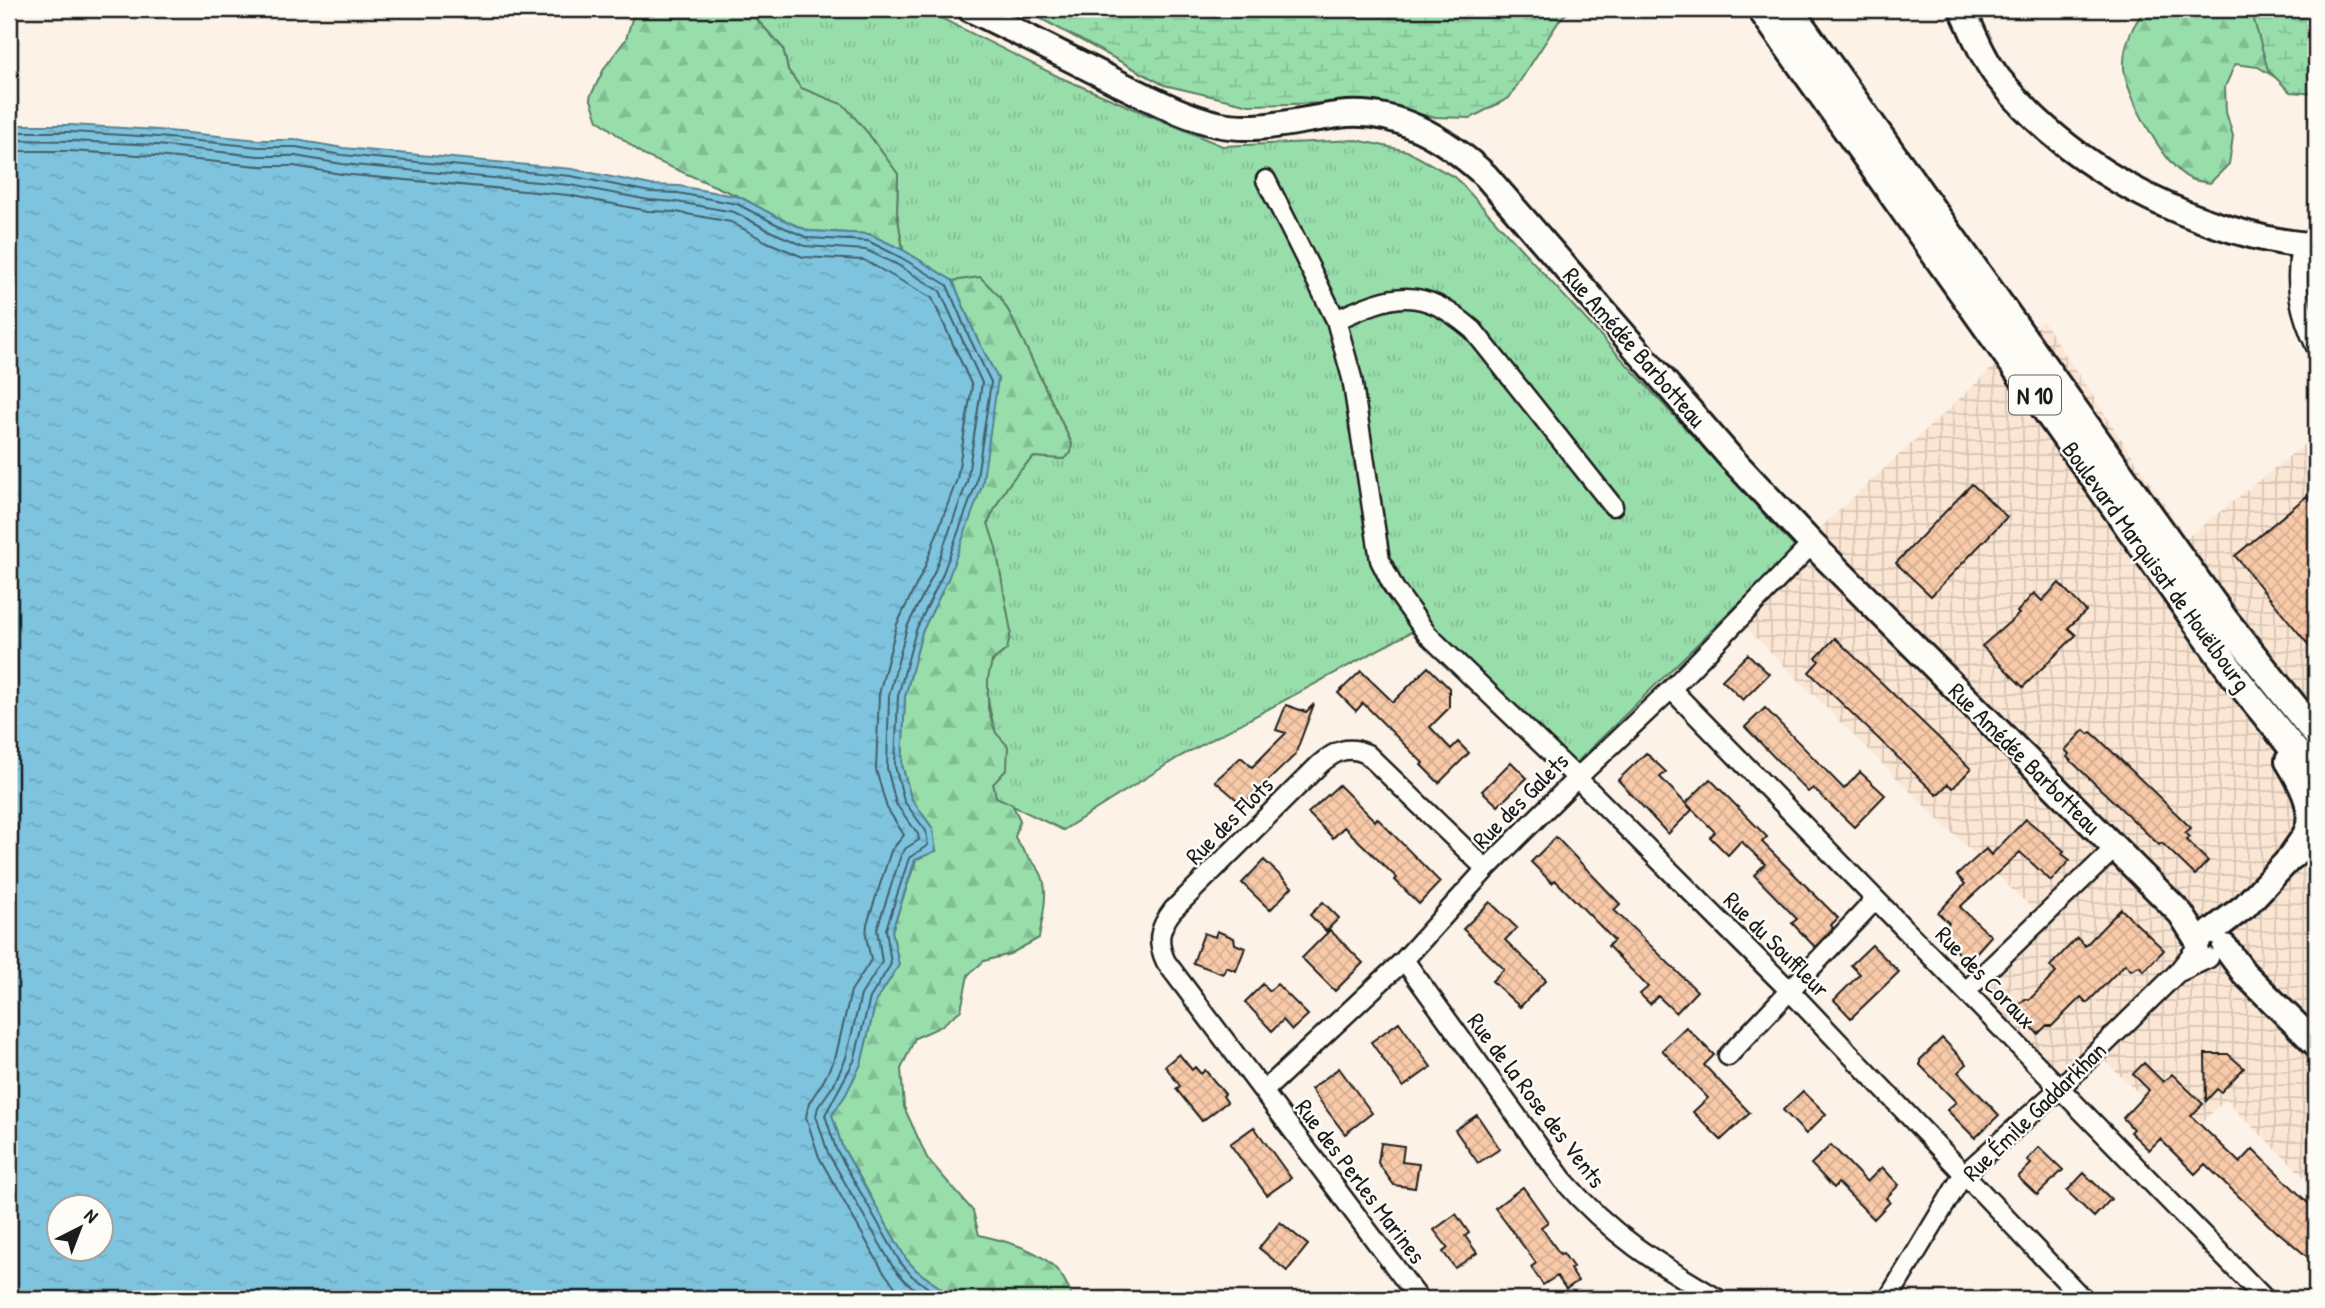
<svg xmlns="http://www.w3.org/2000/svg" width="2325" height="1308" viewBox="0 0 2325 1308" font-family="'Patrick Hand',sans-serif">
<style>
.industrial{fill:url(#industrial-grid)}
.grass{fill:url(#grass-tufts);stroke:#5a7d64;stroke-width:2}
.forest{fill:url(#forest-firs);stroke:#5a7d64;stroke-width:2}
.wetland{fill:url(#wetland-marsh);stroke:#5a7d64;stroke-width:2}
.water{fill:url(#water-ripples);stroke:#578190;stroke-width:2;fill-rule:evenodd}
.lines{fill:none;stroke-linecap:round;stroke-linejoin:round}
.shore{stroke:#435f6a;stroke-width:2}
.building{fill:url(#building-cross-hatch);stroke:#1c1c1c;stroke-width:2}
.street-casing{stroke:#1c1c1c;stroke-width:23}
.secondary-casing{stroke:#1c1c1c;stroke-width:30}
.primary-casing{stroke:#1c1c1c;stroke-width:32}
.street{stroke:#fdfcf7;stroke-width:18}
.secondary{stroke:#fdfcf7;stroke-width:24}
.primary{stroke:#fdfcf7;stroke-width:26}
.labels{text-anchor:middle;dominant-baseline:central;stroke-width:5;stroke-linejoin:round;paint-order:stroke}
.shield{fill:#fdfcf7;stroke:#605f5e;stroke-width:2}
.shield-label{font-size:23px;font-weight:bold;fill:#1c1c1c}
.street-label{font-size:24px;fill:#1c1c1c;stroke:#fdfcf7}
</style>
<defs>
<pattern id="industrial-grid" width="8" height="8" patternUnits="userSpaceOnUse" patternTransform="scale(1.75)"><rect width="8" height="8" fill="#fbe6d4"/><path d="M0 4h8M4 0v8" fill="none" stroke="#d7c5b5"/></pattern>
<pattern id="grass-tufts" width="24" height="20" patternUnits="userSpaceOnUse" patternTransform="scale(1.75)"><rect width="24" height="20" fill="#98deab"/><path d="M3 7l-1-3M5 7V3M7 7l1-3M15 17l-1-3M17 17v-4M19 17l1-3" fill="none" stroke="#82be93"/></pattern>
<pattern id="forest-firs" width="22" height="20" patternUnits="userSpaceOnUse" patternTransform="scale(1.75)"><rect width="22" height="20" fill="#98deab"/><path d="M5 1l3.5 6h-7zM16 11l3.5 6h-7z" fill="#82be93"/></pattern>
<pattern id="wetland-marsh" width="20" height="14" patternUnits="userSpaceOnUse" patternTransform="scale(1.75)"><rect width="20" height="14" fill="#98deab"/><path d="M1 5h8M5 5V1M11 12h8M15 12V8" fill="none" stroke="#82be93"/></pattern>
<pattern id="water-ripples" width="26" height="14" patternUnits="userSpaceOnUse" patternTransform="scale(1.75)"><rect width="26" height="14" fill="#7ec4de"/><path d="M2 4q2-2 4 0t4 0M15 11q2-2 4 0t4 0" fill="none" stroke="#6ca8be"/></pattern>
<pattern id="building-cross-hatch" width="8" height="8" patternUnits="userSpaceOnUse" patternTransform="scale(1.75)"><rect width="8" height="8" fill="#f9caa9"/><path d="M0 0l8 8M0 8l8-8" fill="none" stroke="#d5ad91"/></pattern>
</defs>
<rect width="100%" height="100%" fill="#fcf2e7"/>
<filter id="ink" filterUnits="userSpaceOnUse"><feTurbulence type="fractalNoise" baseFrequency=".0143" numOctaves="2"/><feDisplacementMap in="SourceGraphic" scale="14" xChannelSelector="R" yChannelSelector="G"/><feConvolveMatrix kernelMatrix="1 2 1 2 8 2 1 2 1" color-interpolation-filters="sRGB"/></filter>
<g filter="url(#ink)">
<!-- industrial -->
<path class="industrial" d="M2043 321 2187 538 2316 435V1188L2225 1100 2186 1138 2103 1059 2074 1087 1979 993 2045 920 1951 832 1730 612Z"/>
<!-- grass -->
<path class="grass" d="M747 9H923L1059 77 1222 146 1357 140 1407 151 1456 178 1797 550 1730 612 1576 763 1411 632 1179 757 1063 830 996 798 993 783 1007 769C1000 745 975 682 994 660 997 656 1003 653 1007 649L1000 573 988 523 1003 490 1017 473 1034 457 1064 459 1072 444 1009 312 1000 297 980 277 953 281 903 250 897 213 898 174 867 132 844 106 801 88 788 70 783 48Z"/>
<!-- forest -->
<path class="forest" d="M635 9H747L783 48 788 70 801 88 844 105 867 132 898 174 897 213 903 250 869 234 809 231 779 218 740 197 645 156 598 120 590 97 605 67 626 39Z
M2146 9H2316V94L2280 80 2258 67 2235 64 2225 87 2226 112 2233 136 2229 164 2210 183C2203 182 2195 181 2189 178 2166 168 2125 94 2124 68 2123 46 2132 25 2146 9Z
M980 277 1000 297 1009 312 1072 444 1071 453 1064 459 1034 457C1010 478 1001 495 988 523L996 548 1011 632 1007 649 992 661 988 678V709L996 733 1008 746 1007 769 993 784 996 797 1012 804 1020 820 1015 837C1021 850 1031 859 1039 870 1051 889 1042 917 1039 938L1010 954 984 961 968 975 961 1010 940 1027 915 1038 901 1069 904 1107 927 1158 973 1211 979 1235C1021 1245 1059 1254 1073 1299H955L916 1270 906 1259 842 1146 832 1115 846 1094 861 1064 876 1001 899 965 892 931 916 860 933 829 911 798 902 765 905 697 922 632 948 579 998 379 975 334 953 281Z"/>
<!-- wetland -->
<path class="wetland" d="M1023 9H1572L1561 18 1509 98 1471 118 1432 117 1368 102 1249 105 1164 85Z
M2259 9H2316V94L2290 92 2268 70 2254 20Z"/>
<!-- water -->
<path class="water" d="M9 125H70L158 130 259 140H297L343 148 572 169 651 185 679 186 740 197 779 218 809 231 869 234 903 250 953 281 975 334 998 379 982 486 948 579 922 632 905 697 902 765 911 798 933 829 936 851 915 860 892 931 899 965 876 1001 861 1064 846 1094 832 1115 842 1146 906 1259 916 1270 955 1299H9ZM60 1206H102V1248H60Z"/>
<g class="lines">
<!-- shore -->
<path class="shore" d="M9 132H70L158 137 259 147H296L342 155 571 176 650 192 678 193 737 204 776 224 808 238 868 241 900 257 947 285 969 337 991 382 976 484 942 576 916 630 898 696 895 766 904 801 926 831 928 845 909 858 886 929 891 964 870 998 854 1061 825 1115 836 1149 900 1262 912 1276 943 1299
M9 140 70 141 157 145 258 156H295L342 164 570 185 649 200 677 202 734 212 772 232 805 246 866 250 896 264 940 291 982 383 967 482 934 573 907 627 889 696 887 768 896 804 918 834 919 840 906 848 901 855 877 929 882 962 861 995 846 1058 833 1086 818 1107 816 1116 828 1153 893 1267 906 1282 928 1299
M9 151H69L156 156 258 166H294L341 174 568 195 648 211 676 212 731 222 767 242 803 257 864 260 932 298 972 386 957 479 924 569 897 624 879 694 876 770 887 808 904 835 891 851 867 924 866 936 871 960 851 991 836 1055 824 1080 809 1103 806 1117 819 1157 883 1271 897 1289 911 1299"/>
</g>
<!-- building -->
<path class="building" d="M1972 484 2007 517 1931 596 1896 563Z
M2307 496 2316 507V654L2235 556Z
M2059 583 2086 611 2068 628 2076 635 2023 687 1982 646 2019 614 2017 612 2034 593 2042 601Z
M1835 638 1971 769 1953 788 1948 784 1937 795 1809 672 1819 661 1816 658Z
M1748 654 1769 674 1743 700 1722 680Z
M1428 667 1449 688V708L1430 727 1451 749 1458 742 1469 753 1439 783 1421 765 1423 763 1363 703 1356 711 1338 693 1361 671 1393 702Z
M1314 704 1295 755 1243 805 1215 781 1241 757 1252 767 1286 733 1276 730 1286 705 1306 712Z
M1765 708 1844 789 1860 772 1885 795 1854 827 1813 788 1808 792 1745 727Z
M2084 730 2088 734 2091 732 2098 738 2191 828 2185 833 2189 837 2186 840 2208 861 2195 875 2162 843 2159 845 2067 757 2069 754 2065 750Z
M1646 753 1666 772 1660 777 1692 810 1668 834 1618 780Z
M1511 762 1527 778 1498 806 1482 791Z
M1710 779 1767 837 1762 842 1838 918 1831 925 1833 928 1815 947 1792 923 1797 919 1754 875 1765 864 1741 841 1728 855 1710 837 1715 832 1686 803Z
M1339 785 1375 821 1377 818 1440 882 1419 904 1395 880 1397 878 1344 827 1333 838 1308 813Z
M2026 819 2064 851 2062 854 2070 860 2051 881 2020 852 1960 907 1991 936 1968 962 1938 935 1949 923 1938 913 1965 884 1957 875 1986 849 1991 855Z
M1556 837 1620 904 1614 910 1697 991 1676 1013 1658 996 1650 1004 1640 994 1648 987 1608 946 1614 940 1555 880 1552 883 1531 862Z
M1264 860 1292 887 1270 910 1242 883Z
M1323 902 1339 918 1326 931 1310 915Z
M1490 902 1517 928 1505 940 1546 980 1520 1007 1492 981 1504 969 1463 929Z
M2121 909 2164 950 2144 971 2139 966 2131 970 2125 964 2087 1003 2081 997 2052 1026H2046L2038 1034 2031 1026H2025L2011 1013 2025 999H2030L2056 973 2050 966 2077 938 2085 946Z
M1330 930 1363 963 1335 991 1302 958Z
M1217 931 1234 938 1235 944 1245 948 1236 971 1226 967 1223 974 1193 963 1204 933 1215 937Z
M1872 945 1899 972 1851 1018 1834 1000 1860 974 1851 965Z
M1263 984 1269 991 1277 984 1308 1015 1292 1030 1283 1020 1272 1031 1245 1002Z
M1399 1022 1431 1067 1403 1087 1371 1042Z
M1686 1027 1714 1055 1704 1065 1750 1113 1721 1140 1693 1112 1708 1098 1662 1050Z
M1942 1038 1967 1064 1958 1072 1999 1115 1975 1138 1947 1110 1956 1102 1920 1065V1060Z
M1179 1054 1192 1070 1195 1067 1201 1074 1205 1070 1225 1094 1223 1096 1227 1102 1202 1121 1176 1089 1180 1086 1165 1066Z
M2205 1054H2228L2244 1068 2221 1092 2217 1089 2206 1101Z
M2144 1063 2163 1082 2172 1074 2203 1104 2191 1116 2240 1163 2253 1149 2316 1211V1264L2278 1232 2277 1233 2205 1164 2195 1174 2160 1139 2149 1150 2130 1132 2133 1129 2123 1118 2149 1090 2133 1074Z
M1339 1068 1372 1113 1345 1134 1311 1089Z
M1803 1091 1826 1114 1806 1134 1783 1110Z
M1477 1115 1500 1149 1478 1163 1455 1130Z
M1254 1127 1291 1178 1267 1195 1230 1144Z
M1381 1143 1404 1146 1402 1162 1419 1164 1415 1188 1394 1185 1378 1163Z
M1831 1145 1867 1182 1882 1167 1899 1185 1886 1198 1890 1202 1874 1219 1838 1183 1834 1188 1811 1164Z
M2039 1147 2063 1170 2037 1195 2018 1177 2031 1164 2027 1160Z
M2084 1173 2111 1199 2094 1217 2067 1191Z
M1523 1187 1548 1222 1541 1227 1560 1254 1563 1253 1573 1267 1570 1269 1578 1281 1566 1289 1557 1276 1543 1285 1531 1267 1536 1263 1495 1208Z
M1456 1214 1469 1233 1465 1236 1477 1253 1455 1268 1443 1252 1448 1248 1434 1230Z
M1280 1222 1308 1245 1287 1271 1259 1248Z"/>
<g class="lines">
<!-- street casing -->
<g class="street-casing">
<path id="street" d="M1266 180 1336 320 1352 378 1380 560 1394 588 1427 634 1577 778 1790 991 2083 1299
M2301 245C2294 285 2299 310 2316 347
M1336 320C1395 293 1420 285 1473 330L1613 506
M1671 689 2265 1299
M1404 960 1563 1180C1612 1236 1655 1262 1718 1299
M2179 972 2209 958
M1966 991 2115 848
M1728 1056 1875 900
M1264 1091 1404 960 1486 869 1577 778 1671 689 1812 544
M1419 1299 1166 962C1156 941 1159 928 1173 910L1320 764C1335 751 1348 745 1367 754L1486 869
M1888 1299 1963 1175 2060 1088 2176 974 2198 946"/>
</g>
<!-- secondary casing -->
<g class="secondary-casing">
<path id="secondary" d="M970 9C1020 33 1069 58 1118 83 1150 98 1182 116 1217 124 1258 133 1298 120 1338 115 1396 107 1446 139 1486 176L1730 457 1812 544 2181 914 2198 941
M1962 9C1973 32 1983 59 1999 79 2059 153 2142 203 2233 230 2260 238 2288 245 2316 245
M2212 931 2245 906 2293 855
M2225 947 2244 973 2316 1044"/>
</g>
<!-- primary casing -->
<g class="primary-casing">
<path id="primary" d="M1761 9 2239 682 2316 777
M1789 9 2224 619 2316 734
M2289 761C2300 779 2317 808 2308 831 2305 839 2298 847 2293 855"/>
</g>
<!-- street -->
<use href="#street" class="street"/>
<!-- secondary -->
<use href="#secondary" class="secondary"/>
<!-- primary -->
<use href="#primary" class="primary"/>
</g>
</g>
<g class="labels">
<!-- shield labels -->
<rect class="shield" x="2009" y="375.5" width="52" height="39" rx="5"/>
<g class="shield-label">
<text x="2035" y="395">N 10</text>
</g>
<!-- street labels -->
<g class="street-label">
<text transform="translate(1635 347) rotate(49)">Rue Amédée Barbotteau</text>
<text transform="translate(2157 566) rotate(54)">Boulevard Marquisat de Houëlbourg</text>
<text transform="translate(2025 758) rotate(45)">Rue Amédée Barbotteau</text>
<text transform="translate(1520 800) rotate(-45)">Rue des Galets</text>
<text transform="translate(1229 820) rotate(-45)">Rue des Flots</text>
<text transform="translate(1777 944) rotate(45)">Rue du Souffleur</text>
<text transform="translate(1986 977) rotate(46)">Rue des Coraux</text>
<text transform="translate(1537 1100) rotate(53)">Rue de la Rose des Vents</text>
<text transform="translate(2034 1111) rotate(-44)">Rue Émile Gaddarkhan</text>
<text transform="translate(1361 1181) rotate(53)">Rue des Perles Marines</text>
</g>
</g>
<!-- margin -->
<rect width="2325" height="1308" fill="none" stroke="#fdfcf7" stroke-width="35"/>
<rect x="18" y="18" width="2290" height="1273" fill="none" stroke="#1c1c1c" stroke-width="2.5" filter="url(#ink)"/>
<!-- north arrow -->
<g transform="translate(80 1228) rotate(42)"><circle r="33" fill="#fdfcf7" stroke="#a3a29f" stroke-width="2"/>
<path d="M0-5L12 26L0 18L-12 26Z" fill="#1c1c1c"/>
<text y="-10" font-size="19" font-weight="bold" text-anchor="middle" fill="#1c1c1c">N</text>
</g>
</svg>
